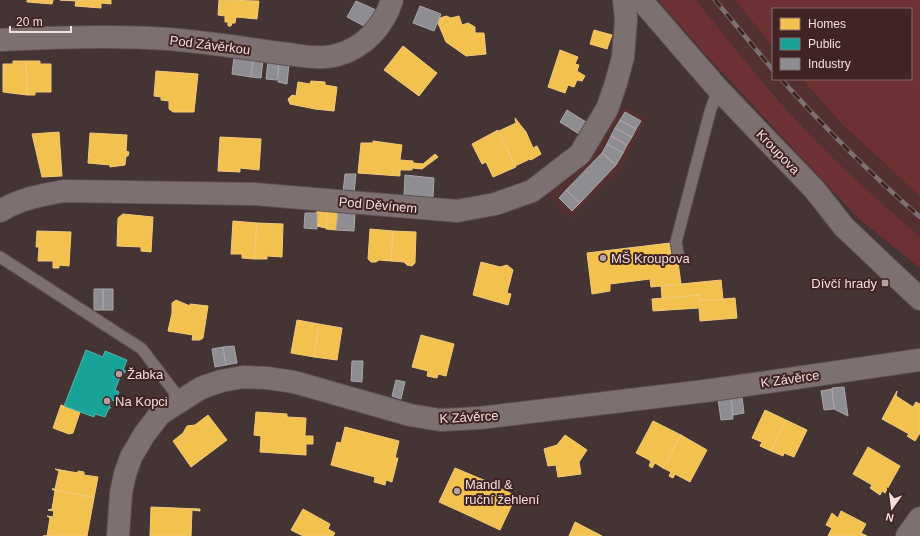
<svg xmlns="http://www.w3.org/2000/svg" width="920" height="536" viewBox="0 0 920 536" font-family="Arial,sans-serif">
<style>
.built{fill:#543131}
.green{fill:#6e3133}
.homes{fill:#f2c14e;stroke:#f2ca79}
.public{fill:#17a398;stroke:#58b5ad}
.industry{fill:#8d8d92;stroke:#aba5a8}
.lines{fill:none;stroke-linecap:round;stroke-linejoin:round}
.service-casing{stroke:#5e5050;stroke-width:13}
.minor-casing{stroke:#5e5050;stroke-width:24}
.service{stroke:#7c7070;stroke-width:11}
.minor{stroke:#7c7070;stroke-width:22}
.rail-casing{stroke:#7d7070;stroke-width:4.5}
.rail{stroke:#402423;stroke-width:3;stroke-dasharray:9;stroke-linecap:butt}
.poi-dot{fill:#b4a2a2;stroke:#402423;stroke-width:1.5}
.labels{text-anchor:middle;dominant-baseline:central;stroke-width:4;stroke-linejoin:round;paint-order:stroke}
.street-label{font-size:13px;fill:#f1dedd;stroke:#402423}
.poi-label{font-size:13px;fill:#f1dedd;stroke:#402423;text-anchor:start}
</style>
<rect width="100%" height="100%" fill="#443434"/>
<!-- built -->
<path class="built" d="M696 0H735L773 47V79H802L842 124 920 196V237L880 203 820 145 743 59Z
M616 103 647 118 622 170 568 220 545 190Z"/>
<!-- green -->
<path class="green" d="M658 0H696C736 50 776 101 821 146 852 178 886 207 920 237V268L858 218 706 55Z
M735 0H920V196L842 124 802 79H911V9H773V47Z"/>
<!-- homes -->
<path class="homes" d="M27 0H53L52 4 27 2Z
M60 0H111V4L101 3V8L75 6 76 1Z
M219 0 259 1 257 19 236 17 235 23H232L231 26H228V22H225V16L218 15Z
M446 16 451 18 459 16 462 25 468 23 475 27V33H484L486 54 466 56 446 42 438 23 440 18Z
M594 30 612 35 607 49 590 44Z
M403 46 437 73 419 96 384 70Z
M560 50 578 57 575 64 579 65 577 71 585 76 582 81 577 80 574 87 568 85 565 93 548 87Z
M13 61H26L27 95 3 92V64H13Z
M26 61H40V64H51V92H35V95H27Z
M156 71 198 74 194 112H173L169 109V101L161 100V97L154 96Z
M311 81 325 82V85L337 87 334 111 315 109 290 104 288 99 292 95 296 96 298 82 310 84Z
M515 118 526 132 533 148 537 146 541 154 531 160 530 159 515 166 499 131 516 123Z
M498 130 516 167 493 177 486 162 482 164 472 144Z
M59 132 62 176 42 177 32 134Z
M90 133 127 135 126 151 129 152 128 156H126L125 165 110 167V165L88 163Z
M220 137 261 139 259 170 240 168V172L218 171Z
M373 141 402 145 400 160 413 161V163L423 164 435 154 438 157 422 169 412 168V170H400V176L358 173 361 143H373Z
M317 210 328 211 326 228 316 226Z
M328 211 338 212 336 230 326 229Z
M123 214 153 217 151 252 141 251V247L117 246 118 218Z
M233 221 257 223 254 259 242 258V254H231Z
M257 223 283 224 282 257 267 256V259H254Z
M370 229 393 231 391 261 379 260 376 262H371L368 259Z
M37 231 71 232 69 266 59 265V268H53V261H38L39 247H36Z
M393 231 416 232 415 263 412 266 407 265 404 262 391 261Z
M670 243 672 263 678 262 681 284 651 287 650 279 610 284V291L592 294 587 253Z
M481 262 500 267 507 265 513 270 507 293 511 294 508 305 473 295Z
M721 280 723 299 700 301 699 295 662 298 661 286Z
M699 295 700 301 735 298 737 318 700 321 699 308 653 311 652 299Z
M176 300 190 306V304L208 306 203 338 200 340H192L193 335 168 331 172 313V303Z
M297 320 319 324 314 357 291 353Z
M319 324 342 328 337 360 314 357Z
M421 335 454 344 446 376 438 374 437 378 427 376 428 371 412 367Z
M897 391 896 396 913 407 916 402 920 404V433L915 441 907 436 909 434 882 419Z
M61 405 80 412 73 433 69 434 53 428Z
M765 410 786 420 771 451 760 446 762 442 752 438Z
M256 412 287 414V417L306 418 305 436H313V444H306V455L260 452 261 436 254 435Z
M208 415 227 440 191 467 173 441 183 433 187 426 195 425Z
M786 420 807 430 794 457 784 453 783 456 771 451Z
M653 421 681 435 663 468 655 463 652 468 649 466 651 461 636 453Z
M345 427 399 441 395 458H398L392 482 386 480 385 485 374 482 375 477 331 465 337 442 341 443Z
M565 435 587 450 579 462 581 474 558 477 556 465 548 466 544 449 557 445Z
M681 435 707 450 690 482 675 474 673 478 669 476 671 472 663 468Z
M868 447 900 466 885 493 882 491 880 495 870 488 872 485 853 474Z
M455 468 486 481 470 516 439 502Z
M55 469 78 473V471L84 472V475L98 477 94 498 52 489H55L59 471Z
M486 481 516 496 500 530 470 516Z
M52 489 94 498 87 536H43H47L50 518 47 516 53 517 54 511 48 510 52 509 55 491Z
M151 507 200 509V511L192 510 191 536H150Z
M303 509 330 524 328 529 335 533 333 536H303L291 530Z
M841 511 866 524 861 533 867 536H828L832 528 826 525 832 513 838 518Z
M575 522 602 536H569Z"/>
<!-- public -->
<path class="public" d="M86 350 103 357 105 351 127 360 123 370H125V373L122 372 115 390 119 392 115 401 112 400 109 407 111 408H109L105 417 95 414 94 417 64 406Z"/>
<!-- industry -->
<path class="industry" d="M356 1 376 10 364 26 347 17Z
M420 6 441 14 434 31 413 23Z
M234 57 253 59 251 77 232 74Z
M253 59 263 60 261 78 251 77Z
M268 61 279 62 277 80 266 79Z
M279 62 289 64 287 84 278 82Z
M567 110 586 122 579 134 560 122Z
M625 112 641 121 636 129 620 120Z
M620 120 636 129 632 137 615 128Z
M615 128 632 137 627 145 611 136Z
M611 136 627 145 623 153 607 144Z
M607 144 623 153 616 165 602 153Z
M602 153 616 165 580 203 566 190Z
M345 174H356L354 193 343 192Z
M405 175 434 178 433 197 404 195Z
M566 190 580 203 572 211 559 198Z
M338 212 355 213 354 231 336 230Z
M305 213H317V229L304 228Z
M94 289H103V310H94Z
M103 289H113V310H103Z
M234 346 237 363 226 365 223 347Z
M223 347 226 365 215 367 212 349Z
M352 361H363L362 382 351 381Z
M396 380 405 382 401 399 392 396Z
M844 387 848 416 834 409 832 388Z
M832 389 834 409 824 410 821 391Z
M742 397 744 413 733 415 731 398Z
M731 398 733 419 721 420 718 399Z"/>
<g class="lines">
<!-- service casing -->
<g class="service-casing">
<path id="service" d="M0 257 142 349 181 401
M679 258 676 242 710 112 718 89"/>
</g>
<!-- minor casing -->
<g class="minor-casing">
<path id="minor" d="M641 0 718 89 814 189 844 227 920 299
M0 40C56 37 113 35 169 39 206 42 243 48 280 53 298 55 320 60 337 55 364 48 384 26 392 0
M0 211C20 199 41 195 64 191L254 194 457 211 495 204 532 191 580 154 607 109 616 83 623 57 626 19 624 0
M118 536 121 493 125 474 131 457 144 435 160 414 201 388 221 381 243 377 267 378 294 382 410 415 440 420 480 418 705 391 920 360
M907 536 920 518"/>
</g>
<!-- service -->
<use href="#service" class="service"/>
<!-- minor -->
<use href="#minor" class="minor"/>
<!-- rail casing -->
<g class="rail-casing">
<path id="rail" d="M715 0 773 70
M781 79C825 128 870 174 920 217"/>
</g>
<!-- rail -->
<use href="#rail" class="rail"/>
</g>
<!-- markers -->
<g class="poi-dot">
<circle cx="603" cy="258" r="4"/>
<rect x="881" y="279" width="8" height="8" rx="2"/>
<circle cx="119" cy="374" r="4"/>
<circle cx="107" cy="401" r="4"/>
<circle cx="457" cy="491" r="4"/>
</g>
<g class="labels">
<!-- street labels -->
<g class="street-label">
<text transform="translate(210 45) rotate(7)">Pod Závěrkou</text>
<text transform="translate(778 152) rotate(46)">Kroupova</text>
<text transform="translate(378 205) rotate(5)">Pod Děvínem</text>
<text transform="translate(790 379) rotate(-8)">K Závěrce</text>
<text transform="translate(469 417) rotate(-3)">K Závěrce</text>
</g>
<!-- poi labels -->
<g class="poi-label">
<text x="611" y="258">MŠ Kroupova</text>
<text x="877" y="283" text-anchor="end">Dívčí hrady</text>
<text x="127" y="374">Žabka</text>
<text x="115" y="401">Na Kopci</text>
<text x="465" y="484">Mandl &amp;<tspan x="465" dy="15">ruční žehlení</tspan></text>
</g>
</g>
<!-- legend -->
<rect x="772" y="8" width="140" height="72" fill="#402423" stroke="#876e6d"/>
<rect x="780" y="18" width="20" height="12" fill="#f2c14e" stroke="#876e6d"/>
<text x="808" y="28" font-size="12" fill="#f1dedd">Homes</text>
<rect x="780" y="38" width="20" height="12" fill="#17a398" stroke="#876e6d"/>
<text x="808" y="48" font-size="12" fill="#f1dedd">Public</text>
<rect x="780" y="58" width="20" height="12" fill="#8d8d92" stroke="#876e6d"/>
<text x="808" y="68" font-size="12" fill="#f1dedd">Industry</text>
<!-- north arrow -->
<g transform="translate(892 508) rotate(194)" stroke="#402423" stroke-width="3" paint-order="stroke">
<path d="M0-3L7 15L0 10L-7 15Z" fill="#f1dedd"/>
<text y="-6" font-size="11" font-weight="bold" text-anchor="middle" fill="#f1dedd">N</text>
</g>
<!-- scale -->
<path d="M10 26v6h61v-6" fill="none" stroke="#f1dedd" stroke-width="2"/>
<text x="16" y="26" font-size="12" fill="#f1dedd" stroke="#402423" stroke-width="3" paint-order="stroke">20 m</text>
</svg>
